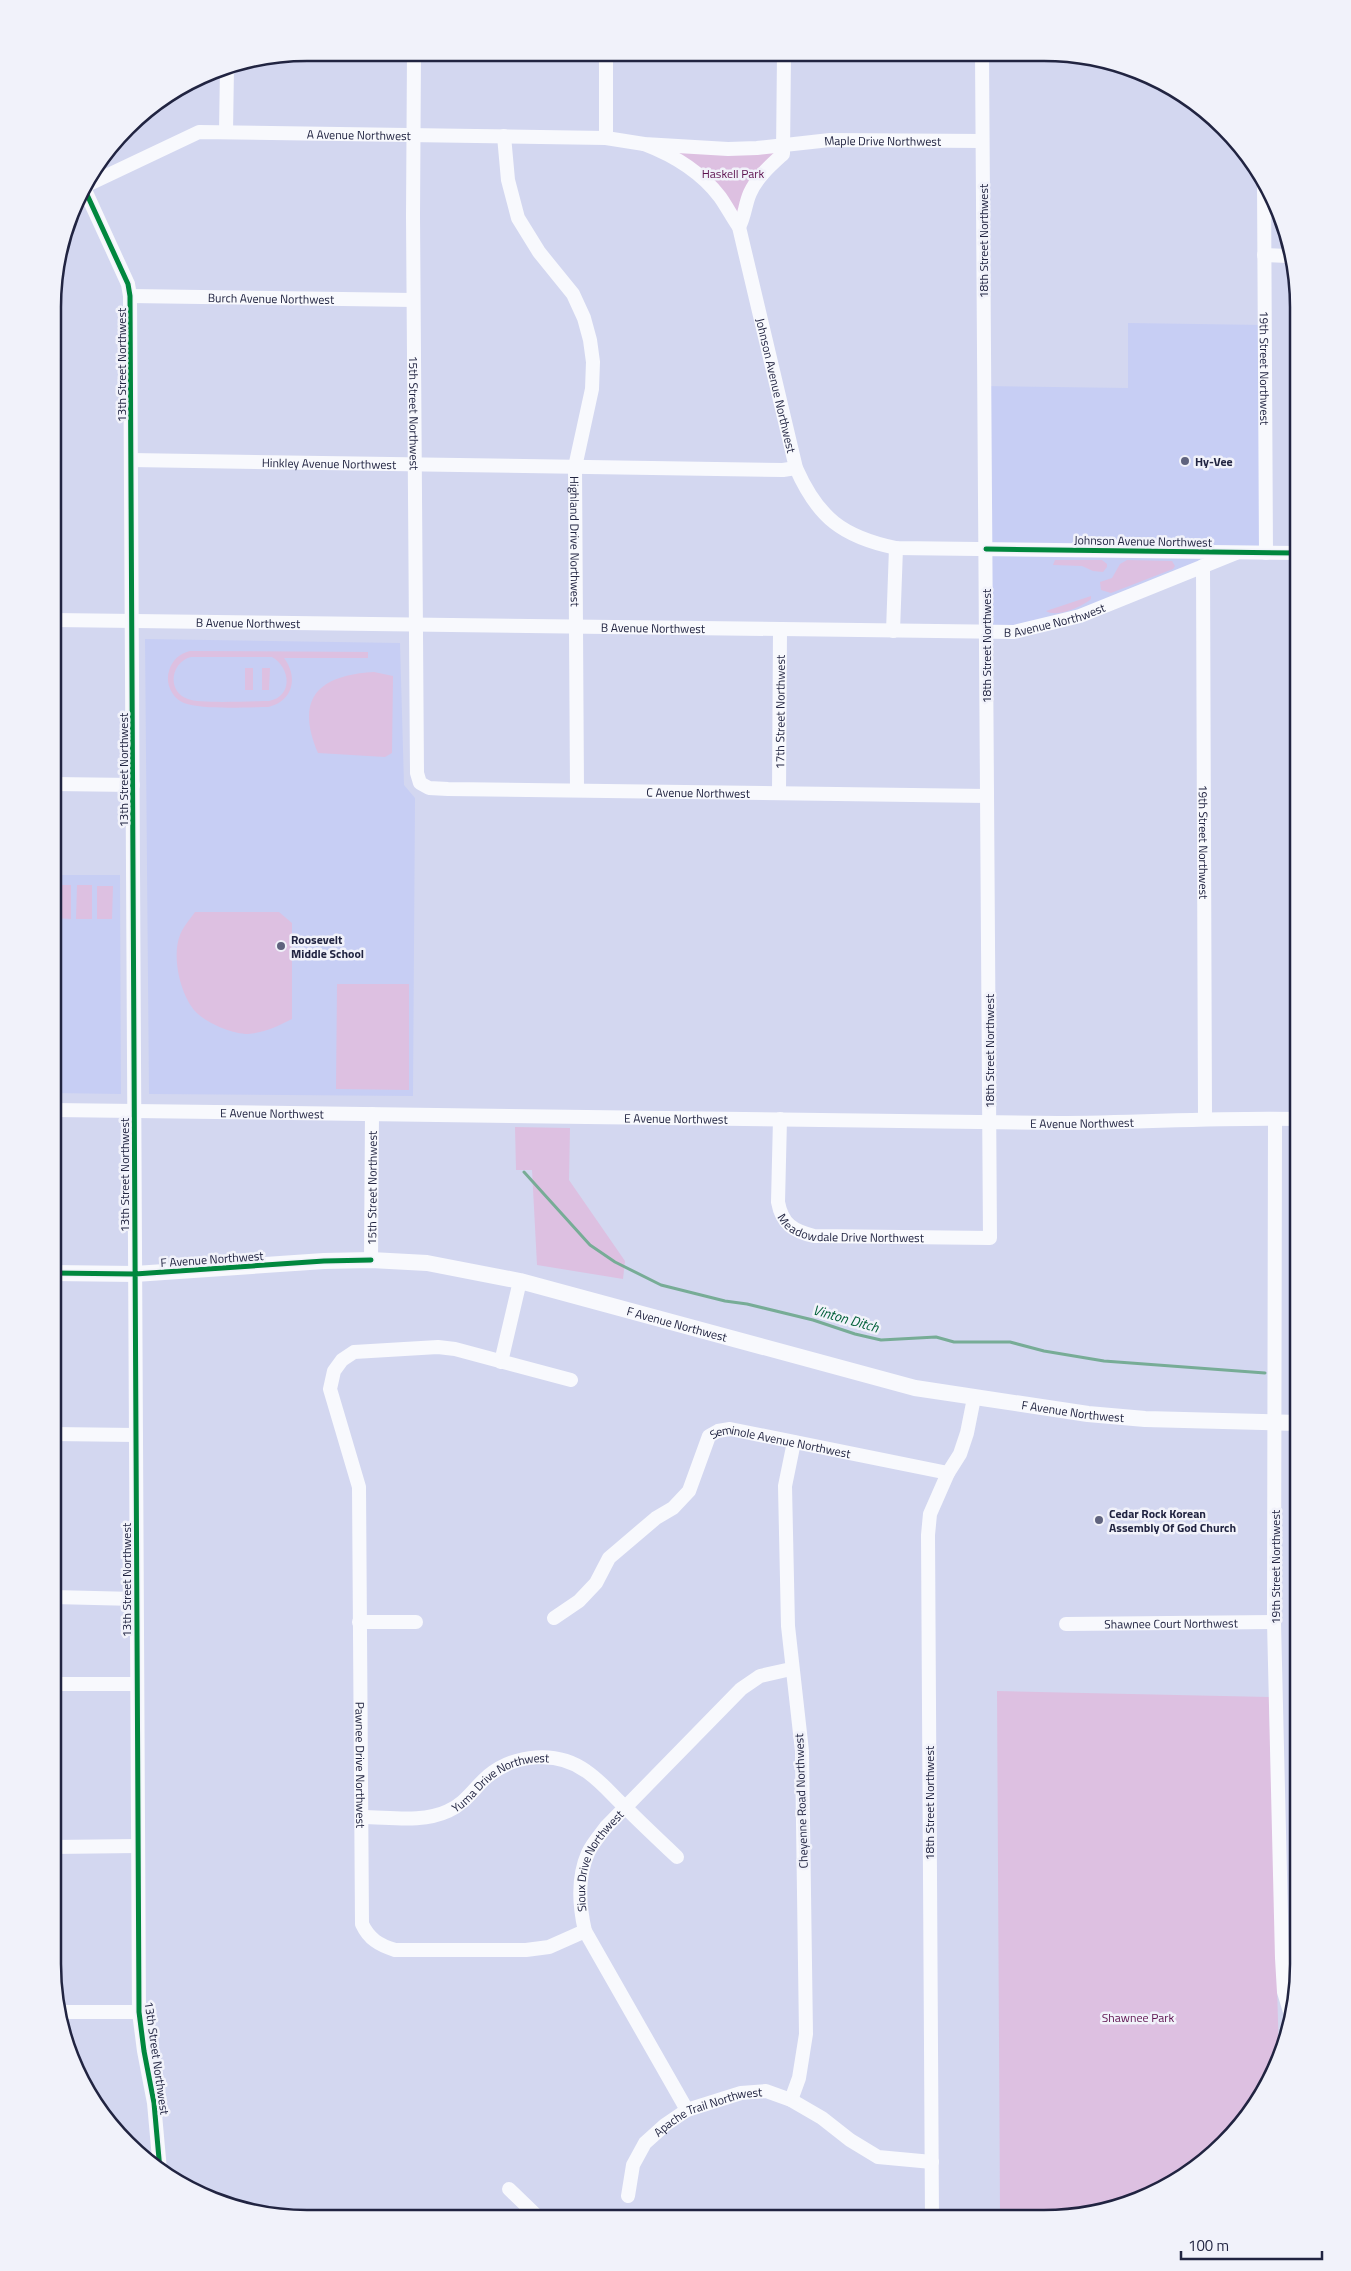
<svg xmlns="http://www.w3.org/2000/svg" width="1351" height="2271" viewBox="0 0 1351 2271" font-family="'Titillium Web',sans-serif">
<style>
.built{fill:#c7cef4}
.green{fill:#ddc0e1;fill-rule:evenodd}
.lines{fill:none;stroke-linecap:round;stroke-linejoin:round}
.stream{stroke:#77ac96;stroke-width:3}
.minor{stroke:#f8f9fd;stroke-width:14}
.major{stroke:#f8f9fd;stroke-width:16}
.cycleway-casing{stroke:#f1f2fa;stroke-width:8}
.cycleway{stroke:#00873e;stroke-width:5}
.poi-dot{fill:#5f637e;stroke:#f1f2fa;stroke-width:2}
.labels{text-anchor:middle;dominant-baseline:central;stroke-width:5;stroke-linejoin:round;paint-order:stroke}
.street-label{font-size:12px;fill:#212441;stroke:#f1f2fa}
.park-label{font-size:12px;fill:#5c104e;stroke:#f1f2fa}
.poi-label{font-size:12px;font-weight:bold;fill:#212441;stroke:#f1f2fa;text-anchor:start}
.water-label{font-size:14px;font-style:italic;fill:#006038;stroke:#f1f2fa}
.rim{fill:none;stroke:#212441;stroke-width:2.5}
</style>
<rect width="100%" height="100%" fill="#d3d7f0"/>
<!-- built -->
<path class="built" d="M1128 323 1264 325 1266 553H1236L1080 616 986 633 983 386 1128 388Z
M145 639 400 643 404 785 415 798 413 1096 149 1094Z
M54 875H120L121 1094 54 1093Z"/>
<!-- green -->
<path class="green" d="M783 146 764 172 739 227 720 197 660 150Z
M1055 560H1102L1107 564V567L1103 572 1093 571 1082 566 1053 565Z
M1127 560 1172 561 1175 566 1173 569 1111 593 1101 590 1100 582 1112 578 1120 564Z
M1091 596V599C1082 607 1056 618 1046 611Z
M190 651 368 652V658H284C298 676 294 701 268 707 247 707 202 710 184 703 172 698 165 683 169 671 172 660 179 654 190 651ZM191 657H272C290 667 294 696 269 701 252 701 200 704 188 699 166 691 171 662 191 657Z
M245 668H253V690H245Z
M262 668H270L269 690H262Z
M374 672 393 676 392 753 385 757 318 753C294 697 320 675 374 672Z
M56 885H71V919L56 918Z
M77 885H92V919H76Z
M97 886H113L112 919H97Z
M195 912H279L292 923V1019C278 1026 264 1033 248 1034 233 1034 209 1024 198 1014 181 999 171 957 180 935 183 927 190 919 195 912Z
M337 984H409V1090L336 1089Z
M515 1127 570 1128 569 1180 625 1261 623 1279 537 1265 532 1170H516Z
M1290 1349H1298V1389H1296Z
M997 1691 1269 1697 1279 2057 1246 2119 1199 2166 1141 2199 1044 2218H1000Z"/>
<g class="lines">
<!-- stream -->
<path class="stream" d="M524 1172 590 1245 615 1262 661 1285 725 1301 747 1304 813 1320 855 1334 881 1340 936 1337 954 1342H1010L1044 1351 1104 1361 1265 1373
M1296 1356 1298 1354"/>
<!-- minor -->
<g class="minor">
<path id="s1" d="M414 53 413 216 417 773 420 783 429 788 448 789 987 796"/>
<path d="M226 132 227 68"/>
<path id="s2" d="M504 136 508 180 518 218 539 252 573 294 584 318 590 340 593 362 592 389 575 467 577 790"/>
<path d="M606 138V53"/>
<path id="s3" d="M644 144C673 155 701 172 720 197 727 207 732 217 739 227L796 468C818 518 843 537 896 548L1298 553"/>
<path id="s4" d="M1264 183 1266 553"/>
<path id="s5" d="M85 186 199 132 606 138 644 144 728 149 757 148 830 140 982 141"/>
<path d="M84 188 128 284 130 296 139 2012 144 2051 154 2103 160 2170"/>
<path d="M739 227C745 216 745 204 750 193 757 177 771 165 783 154L784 54"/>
<path d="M1264 255 1288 256"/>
<path id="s6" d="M130 296 413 300"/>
<path id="s7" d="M131 460 783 470 796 468"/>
<path id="s8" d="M1203 566 1205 1119"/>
<path id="s9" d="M54 620 1014 632 1080 616 1236 553"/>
<path d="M893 631 896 548"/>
<path d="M54 784 133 785"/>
<path id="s10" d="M779 793 780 631"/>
<path id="s11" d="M54 1110 1058 1123C1138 1123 1218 1117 1298 1119"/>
<path id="s12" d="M780 1119 778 1202C782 1224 793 1231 814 1236L990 1238 982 54"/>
<path d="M1275 1119 1274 1622 1282 1958 1284 1992 1291 2015"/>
<path id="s13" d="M371 1260 372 1114"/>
<path d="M501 1362 520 1281"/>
<path id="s14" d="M571 1380 455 1349 438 1347 354 1352 342 1360 334 1371 330 1389 359 1487 362 1924C369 1939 379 1945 395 1950H526L549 1947 585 1931"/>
<path d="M53 1434 136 1435"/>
<path d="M53 1597 136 1599"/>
<path id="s15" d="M554 1618 579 1601 596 1583 609 1558 656 1518 673 1508 689 1491 709 1436 718 1431 730 1429 948 1473"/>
<path d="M359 1622H416"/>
<path id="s16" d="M1066 1624 1274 1622"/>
<path d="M53 1684H137"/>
<path id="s17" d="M362 1817C389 1817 423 1823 448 1811 465 1804 474 1788 488 1776 515 1754 557 1750 586 1771 601 1781 612 1795 625 1807 642 1824 660 1841 677 1857"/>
<path d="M53 1847 137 1846"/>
<path d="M62 2012H139"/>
<path d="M791 2100 799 2078 806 2034 802 1751 788 1626 785 1486 794 1442"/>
<path id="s18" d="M687 2110 585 1931C579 1905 577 1878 588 1853 592 1844 600 1835 606 1827L741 1689 760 1676 791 1669"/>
<path d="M509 2189 538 2217"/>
<path id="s19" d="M628 2196 633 2165 645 2143 665 2125 687 2110 741 2093 766 2091 791 2100 822 2118 850 2140 878 2157 932 2162"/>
<path d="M932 2218 928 1535 930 1514 948 1473 960 1454 967 1433 974 1398"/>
</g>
<!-- major -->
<path class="major" id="s20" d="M53 1273 135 1274 324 1261 371 1260 427 1263 520 1281 915 1388 1088 1414 1145 1419 1298 1423"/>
<!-- cycleway casing -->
<g class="cycleway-casing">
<path id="cycleway" d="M84 188 128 284 130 296 139 2012 144 2051 154 2103 160 2170
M986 549 1298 553
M53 1273 135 1274 324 1261 371 1260"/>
</g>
<!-- cycleway -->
<use href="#cycleway" class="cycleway"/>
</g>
<!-- markers -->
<g class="poi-dot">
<circle cx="1185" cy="461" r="5"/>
<circle cx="281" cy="946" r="5"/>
<circle cx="1099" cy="1520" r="5"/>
</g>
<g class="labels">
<!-- street labels -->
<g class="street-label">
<text stroke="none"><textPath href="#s5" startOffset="286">A Avenue Northwest</textPath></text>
<text stroke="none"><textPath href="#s5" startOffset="811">Maple Drive Northwest</textPath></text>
<text transform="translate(983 241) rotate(-90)">18th Street Northwest</text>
<text stroke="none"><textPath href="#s6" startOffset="141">Burch Avenue Northwest</textPath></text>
<text transform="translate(121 365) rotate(-90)">13th Street Northwest</text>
<text stroke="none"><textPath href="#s4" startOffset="185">19th Street Northwest</textPath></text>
<text stroke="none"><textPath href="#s3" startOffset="292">Johnson Avenue Northwest</textPath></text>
<text stroke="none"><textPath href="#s1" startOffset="360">15th Street Northwest</textPath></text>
<text stroke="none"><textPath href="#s7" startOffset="198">Hinkley Avenue Northwest</textPath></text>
<text stroke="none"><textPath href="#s2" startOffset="430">Highland Drive Northwest</textPath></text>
<text transform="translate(1143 541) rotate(1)">Johnson Avenue Northwest</text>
<text stroke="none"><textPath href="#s9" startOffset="1002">B Avenue Northwest</textPath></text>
<text stroke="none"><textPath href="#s9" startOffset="194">B Avenue Northwest</textPath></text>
<text stroke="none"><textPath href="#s9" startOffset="599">B Avenue Northwest</textPath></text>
<text transform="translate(986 646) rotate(-90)">18th Street Northwest</text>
<text stroke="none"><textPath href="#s10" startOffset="81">17th Street Northwest</textPath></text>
<text transform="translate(123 770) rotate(-90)">13th Street Northwest</text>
<text stroke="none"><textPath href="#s1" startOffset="1010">C Avenue Northwest</textPath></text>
<text stroke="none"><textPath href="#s8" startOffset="276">19th Street Northwest</textPath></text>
<text transform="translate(989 1051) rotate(-90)">18th Street Northwest</text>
<text stroke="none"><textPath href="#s11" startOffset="218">E Avenue Northwest</textPath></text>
<text stroke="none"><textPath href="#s11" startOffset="622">E Avenue Northwest</textPath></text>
<text stroke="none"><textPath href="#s11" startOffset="1028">E Avenue Northwest</textPath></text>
<text transform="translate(124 1175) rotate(-90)">13th Street Northwest</text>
<text stroke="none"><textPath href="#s13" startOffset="72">15th Street Northwest</textPath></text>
<text stroke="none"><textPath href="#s12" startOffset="171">Meadowdale Drive Northwest</textPath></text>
<text transform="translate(212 1259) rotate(-4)">F Avenue Northwest</text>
<text stroke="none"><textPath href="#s20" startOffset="632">F Avenue Northwest</textPath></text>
<text stroke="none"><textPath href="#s20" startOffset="1038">F Avenue Northwest</textPath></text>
<text stroke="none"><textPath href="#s15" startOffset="320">Seminole Avenue Northwest</textPath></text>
<text transform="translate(1275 1567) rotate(-90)">19th Street Northwest</text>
<text transform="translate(126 1580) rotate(-90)">13th Street Northwest</text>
<text stroke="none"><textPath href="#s16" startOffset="105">Shawnee Court Northwest</textPath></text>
<text stroke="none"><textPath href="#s14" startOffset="648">Pawnee Drive Northwest</textPath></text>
<text stroke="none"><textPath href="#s17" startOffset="149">Yuma Drive Northwest</textPath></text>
<text transform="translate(801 1801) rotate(-92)">Cheyenne Road Northwest</text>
<text transform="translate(929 1803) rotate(-90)">18th Street Northwest</text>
<text stroke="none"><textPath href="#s18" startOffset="282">Sioux Drive Northwest</textPath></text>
<text transform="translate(157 2058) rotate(82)">13th Street Northwest</text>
<text stroke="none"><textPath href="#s19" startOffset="129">Apache Trail Northwest</textPath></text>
</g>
<!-- park labels -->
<g class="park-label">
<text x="733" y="173">Haskell Park</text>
<text x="1138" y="2017">Shawnee Park</text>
</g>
<!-- poi labels -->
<g class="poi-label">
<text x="1195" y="461">Hy-Vee</text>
<text x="291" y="939">Roosevelt<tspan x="291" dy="14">Middle School</tspan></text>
<text x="1109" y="1513">Cedar Rock Korean<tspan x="1109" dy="14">Assembly Of God Church</tspan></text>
</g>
<!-- water labels -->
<g class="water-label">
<text transform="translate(846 1318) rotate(16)">Vinton Ditch</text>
</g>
</g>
<!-- crop -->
<path d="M0 0H1351V2271H0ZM307 61H1044A246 246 0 0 1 1290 307V1964A246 246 0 0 1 1044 2210H307A246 246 0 0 1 61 1964V307A246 246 0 0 1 307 61Z" fill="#f1f2fa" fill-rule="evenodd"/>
<path class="rim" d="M307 61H1044A246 246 0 0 1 1290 307V1964A246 246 0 0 1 1044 2210H307A246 246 0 0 1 61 1964V307A246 246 0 0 1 307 61Z"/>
<!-- scale -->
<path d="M1181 2251v8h141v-8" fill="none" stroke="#212441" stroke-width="2.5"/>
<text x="1188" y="2251" font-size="15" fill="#212441" stroke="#f1f2fa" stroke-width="4" paint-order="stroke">100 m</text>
</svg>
